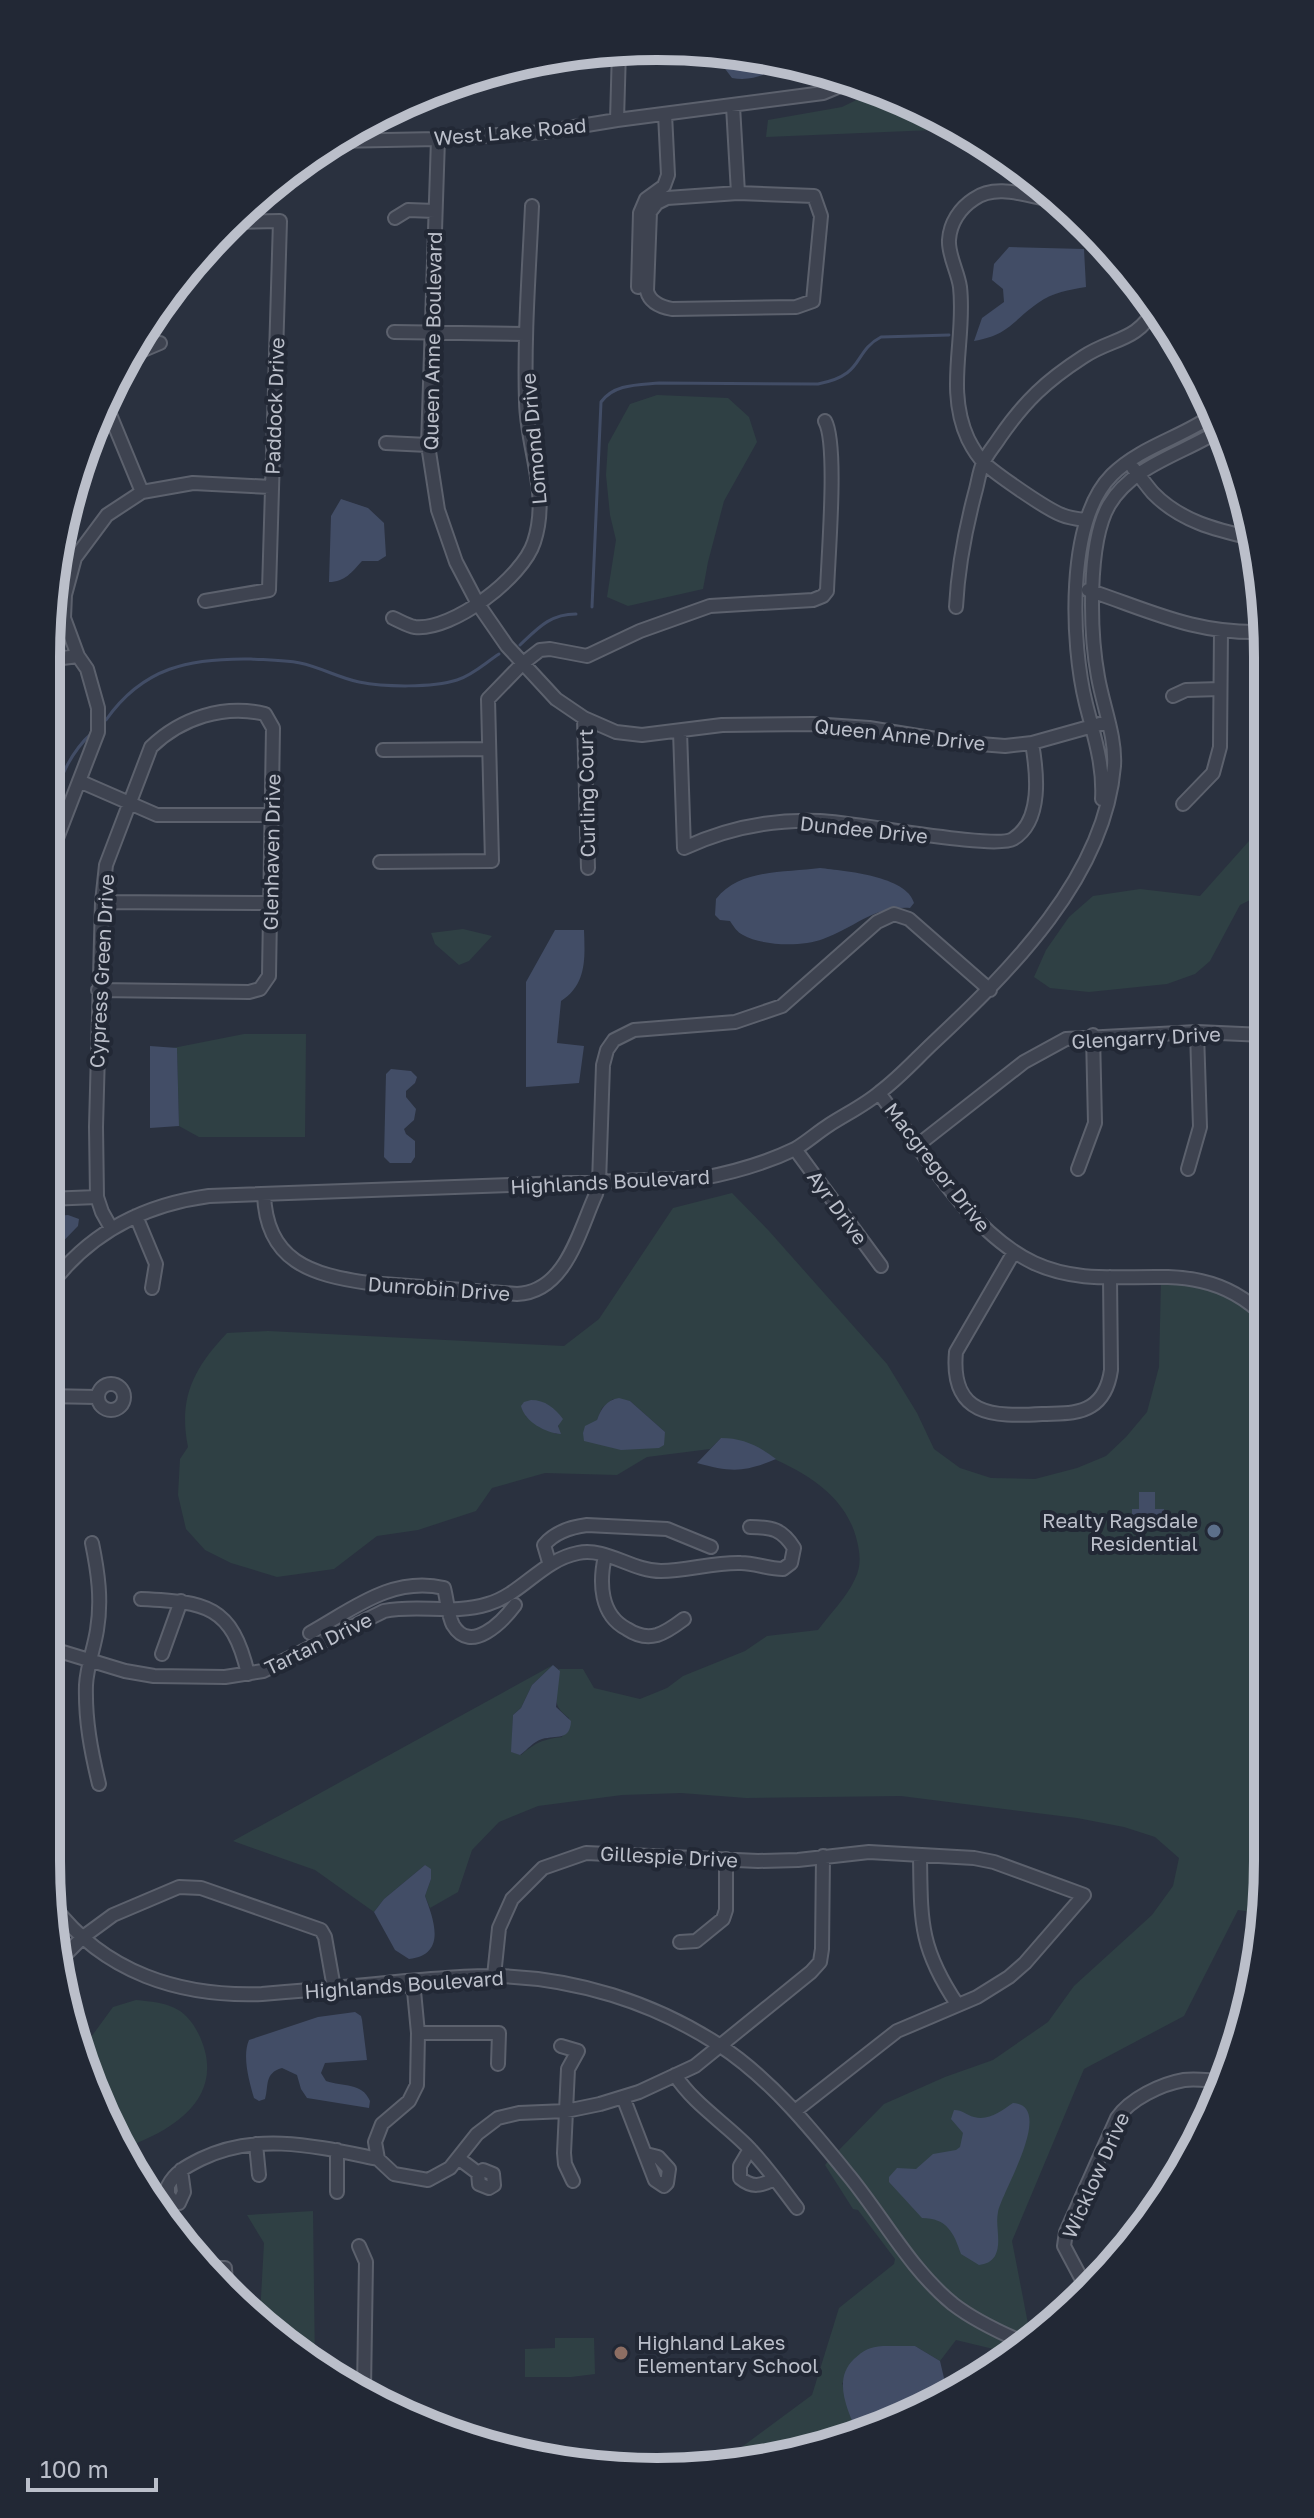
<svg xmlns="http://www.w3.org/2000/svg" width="1314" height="2518" viewBox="0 0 1314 2518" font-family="'Golos Text',sans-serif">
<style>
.green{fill:#2f4044;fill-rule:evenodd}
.water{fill:#424d66}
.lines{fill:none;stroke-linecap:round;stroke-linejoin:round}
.stream{stroke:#424d66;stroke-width:3}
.minor-casing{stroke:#5c616d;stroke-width:16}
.minor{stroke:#3e4350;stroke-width:12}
.service-dot{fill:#5c6f8a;stroke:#222835;stroke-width:3}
.education-dot{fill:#8d6e63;stroke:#222835;stroke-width:3}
.labels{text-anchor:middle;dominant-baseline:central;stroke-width:8;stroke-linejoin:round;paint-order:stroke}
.street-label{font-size:20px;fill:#bbbfca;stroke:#222835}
.poi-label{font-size:20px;fill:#bbbfca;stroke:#222835;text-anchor:end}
.rim{fill:none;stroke:#bbbfca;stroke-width:10}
</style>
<rect width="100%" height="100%" fill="#2a313f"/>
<!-- green -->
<path class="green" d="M877 90 928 109 957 129 766 137 768 120 842 107Z
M657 395 728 398 749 417 757 442 724 501 708 562 703 589 628 606 607 597 616 540 610 515 606 475 608 444 630 404Z
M47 734 51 736 55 764 47 792Z
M1263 768 1264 893 1240 905 1210 961 1195 974 1167 984 1089 992 1050 988 1034 977 1046 950 1069 917 1093 896 1140 889 1200 896 1249 841 1259 772Z
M463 929 492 936 469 961 459 965 435 944 431 933Z
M244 1034H306L305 1137H199L179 1126 177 1049 173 1048Z
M732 1193 769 1231 887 1364 917 1413 934 1449 960 1468 991 1478 1035 1479 1077 1468 1106 1456 1126 1437 1147 1412 1159 1367 1161 1280C1201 1282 1237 1296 1265 1325L1267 1900 1265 1914 1238 1910 1184 2016 1084 2069 1012 2241 1030 2334 1028 2340 997 2326 954 2298 918 2260 836 2153 884 2104 945 2077 993 2060 1048 2022 1074 1986 1152 1915 1173 1886 1179 1858 1155 1837 1124 1827 1077 1818 901 1796 746 1798 681 1793 622 1795 538 1806 499 1822 472 1850 458 1892 430 1908 425 1896 431 1879 425 1865 384 1899 374 1912 315 1870 233 1841 553 1665 532 1685 521 1708 513 1715 512 1752 521 1755C535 1743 543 1739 562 1737L569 1718C548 1703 558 1691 559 1669H583L594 1688 640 1699 667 1688 683 1676 745 1651 767 1636 818 1630C830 1614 847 1597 855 1579 862 1565 860 1552 856 1537 840 1479 771 1457 721 1438L710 1449 647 1457 617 1475 545 1473 492 1488 476 1511 418 1530 377 1536 334 1569 277 1577 231 1563 205 1550 186 1529 178 1495 180 1459 188 1447C178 1398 194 1368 227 1333L268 1331 564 1346 599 1319 673 1208ZM613 1399 630 1401 665 1432 659 1448H612L597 1420 602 1408ZM525 1416 559 1423 558 1430 560 1433 556 1434Z
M136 2000C168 2003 186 2006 200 2037 224 2091 184 2124 137 2143L133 2159 78 2055 113 2007Z
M829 2160 922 2279 1023 2347 1014 2354 956 2340 940 2361 915 2346 842 2383 857 2433 716 2466 812 2395 839 2308 894 2264 895 2259 858 2210 853 2209 825 2165Z
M313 2211 315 2367 260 2315 264 2243 247 2215Z
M555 2338H594L595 2374 571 2377H525V2349L555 2348Z"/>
<!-- water -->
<path class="water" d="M710 49 788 62C770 73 753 82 732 78Z
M1009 247 1084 249 1086 287C1069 290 1053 292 1038 303 1011 322 1009 335 974 341L982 318 1004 302 1003 289 992 280 994 264Z
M341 499 368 508 384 523 386 556 378 561H362C352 572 345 582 329 582L331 516Z
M820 868C845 871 907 876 914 903L910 908C873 906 855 928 823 939 802 947 762 946 743 935 737 932 734 927 730 921L720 920 715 915 716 899C740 868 786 873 820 868Z
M555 930H584C585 958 587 984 561 1001L557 1043 584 1046 579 1083 526 1087V982Z
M150 1046 177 1048 179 1126 150 1128Z
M391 1069 411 1071 417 1077 415 1083 406 1091V1097L416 1109 414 1120 404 1129 406 1134 415 1141V1157L411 1163H390L384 1157 386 1074Z
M68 1215 79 1219 78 1226 47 1258V1217Z
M619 1398 630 1401 665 1432 664 1445 659 1448 621 1450 584 1441 583 1433 585 1426 597 1420C601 1409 606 1400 619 1398Z
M531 1400C545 1400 555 1408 563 1419L558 1426 561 1434C546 1433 525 1422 521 1406L524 1402Z
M721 1438C743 1438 759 1446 776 1459 744 1473 730 1472 697 1463Z
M1139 1492H1155V1509H1164V1522L1132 1521V1509H1139Z
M553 1665 560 1671 556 1707 571 1721C570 1741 557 1735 542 1739 533 1742 528 1749 520 1755L511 1752 513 1715 521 1708 532 1685Z
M425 1865 431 1869V1879L425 1896C433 1918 448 1955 409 1959L395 1950 374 1912 384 1899Z
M355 2012 361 2016 362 2020 367 2060 325 2063 321 2073 326 2081C343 2087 362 2082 370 2101L369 2108 307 2098 301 2089 297 2075 282 2068C264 2073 269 2086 265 2099L259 2101 254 2098C249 2081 242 2056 249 2040L318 2017Z
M1013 2103C1056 2106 1002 2191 998 2212 995 2226 1002 2243 995 2256 991 2262 986 2264 979 2265L961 2254C954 2233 947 2218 922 2218L889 2182V2177L897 2168 916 2169 933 2154 956 2150 960 2147 963 2133 951 2119 954 2110C963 2110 966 2115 974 2117 989 2121 1001 2111 1013 2103Z
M883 2346H915L940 2361 944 2378V2397L891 2425 857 2433C848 2410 832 2380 854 2359 864 2350 869 2347 883 2346Z"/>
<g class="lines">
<!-- stream -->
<path class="stream" d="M592 607 601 402C614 384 637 385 659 383L818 384C866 375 852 352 881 337L949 335
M520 645C538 628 550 614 576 614
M106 720C143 667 190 658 251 659 268 660 284 660 300 663 320 667 339 678 359 682 384 687 432 688 457 680 473 675 485 663 499 654
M47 816C58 785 67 755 92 733"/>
<!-- minor casing -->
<g class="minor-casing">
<path id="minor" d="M733 106 738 193
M617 120 619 50
M438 139 428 445 438 510 456 562 478 604 507 646 556 699 584 718 616 732 642 735 722 725 813 724 869 728 955 742 1005 746 1032 743 1107 722
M334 141 438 139 544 132 617 120 823 93 852 81
M738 193 814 196 821 216 813 301 796 307 672 309C661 307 650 303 647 291L650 212 657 203 667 198Z
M1063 201C1035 200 999 181 974 199 960 208 950 223 949 240 948 255 958 272 960 287 966 339 945 389 968 439 972 447 979 458 985 464 999 476 1046 509 1062 515 1069 518 1077 519 1085 520
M395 218 408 210 435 211
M638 287 640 213 646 199 664 186 668 175 665 114
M394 332 526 334
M127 357 160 343
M104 400 142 492
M386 443 428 445
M1133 468C1140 476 1146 485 1153 493 1180 521 1216 530 1252 538
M1088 590C1151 611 1194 634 1263 632
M205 601 269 590 280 221 232 222
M956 607C958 567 965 531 975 493 978 483 979 472 983 463 987 454 995 445 1000 437 1025 401 1046 381 1083 357 1113 337 1136 343 1156 307
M393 618C400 621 408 626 415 627 453 631 523 577 534 542 550 494 527 450 526 402 524 337 529 272 532 206
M47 660 78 656
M1173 696 1186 690 1220 689
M584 718 588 868
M680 731 684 848C727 828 772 819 820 821 854 822 995 850 1013 839 1043 821 1037 772 1032 743
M383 750 489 749
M79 781 157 815H271
M1102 799C1104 765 1094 736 1086 704 1071 644 1066 521 1112 475 1141 446 1184 437 1216 413
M1183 804 1213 773 1220 747 1221 630
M380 862 492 861 488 699 522 664 540 650 550 649 587 656 640 631 710 606 813 600 823 596 827 591C828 557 838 444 825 421
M47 864 98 732V708L87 669 78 656 64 618 65 595 75 558 107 515 142 492 193 483 271 487
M102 902 270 903
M98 990 249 992 260 989 269 976 273 728 265 714C224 704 181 718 151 747L106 865 102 902 96 1127 97 1197 102 1212 111 1228
M879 1093C922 1150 970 1233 1034 1263 1114 1300 1194 1245 1265 1317
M918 1145 1024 1062 1066 1039 1197 1032 1264 1035
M795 1149 881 1266
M1078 1169 1095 1123 1093 1035
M1188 1169 1200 1127 1197 1032
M264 1194C266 1261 311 1275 369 1283L517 1294C566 1292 579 1231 596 1194L599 1183 603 1065 607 1050 614 1040 634 1030 735 1022 782 1006 877 922 894 914 909 919 990 990
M47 1199 97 1197
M136 1216 156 1264 152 1288
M1014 1252 956 1352C950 1416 993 1417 1042 1414 1058 1413 1077 1415 1091 1406 1104 1398 1109 1384 1111 1370L1110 1277
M47 1290C86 1235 142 1205 209 1196L703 1178C734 1172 766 1163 795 1149 807 1142 818 1132 829 1125 846 1114 865 1105 880 1092 899 1078 916 1059 933 1043 1010 971 1105 877 1114 766 1116 737 1103 706 1098 677 1090 634 1087 543 1109 505 1133 464 1186 453 1223 428
M98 1397a13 13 0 1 1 26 0a13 13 0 1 1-26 0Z
M46 1396 96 1397
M92 1543C98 1572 102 1600 97 1630 94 1649 87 1666 86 1685 85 1720 91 1751 99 1784
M605 1556C599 1583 600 1615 627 1629 636 1635 646 1638 657 1635 667 1632 676 1625 684 1619
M549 1562 544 1545C554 1533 571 1527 587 1525L667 1529 711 1547
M141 1599C206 1602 232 1605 248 1674
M310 1633C353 1609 392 1576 444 1588 447 1599 448 1616 453 1625 471 1655 503 1621 515 1605
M46 1647 125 1671 154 1676 225 1677 263 1671 384 1611C419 1604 453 1615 488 1604 522 1594 542 1560 578 1553 606 1547 632 1571 661 1571 687 1571 714 1562 741 1563 755 1563 768 1569 783 1569L791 1563 794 1548C782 1529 772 1527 750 1527
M162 1654 181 1601
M920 1855C921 1921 919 1947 957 2004
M53 1905C104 1973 180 1997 262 1994 310 1990 358 1986 406 1981 436 1979 466 1975 497 1976 575 1978 653 2002 719 2045 771 2079 812 2130 850 2177 884 2219 911 2270 953 2304 975 2321 1001 2333 1027 2344
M680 1942 696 1941 723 1919 726 1910V1859
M62 1958 83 1937 113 1915 179 1887 201 1888 321 1930 325 1937 334 1988
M494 1976 499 1928 512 1899 543 1868 586 1853 758 1861 798 1860 869 1852 974 1858 994 1862 1084 1895 1025 1963 1009 1977 977 1997 897 2031 795 2111
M405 1982 414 1991 418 2033 417 2085 409 2101 382 2124 375 2142 378 2159 394 2174 428 2180 450 2168 477 2134 498 2118 519 2113 566 2111 600 2104 639 2092 695 2066 811 1972 820 1962 822 1949 823 1856
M418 2033H499L498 2064
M561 2046 578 2051 568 2069 564 2153 565 2164 573 2181
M675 2075C693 2103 722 2121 746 2145 765 2164 781 2187 797 2208
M623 2097 655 2180 664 2186 667 2183 669 2169 658 2157 646 2154
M256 2144 259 2175
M750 2149 740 2166V2178C752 2188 761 2186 774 2179
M337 2150V2192
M458 2158 478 2173 479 2184 489 2188 494 2185 493 2174 483 2170 478 2173
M181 2170 184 2192 179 2203H175L168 2195V2186C175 2172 187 2166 201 2159 258 2131 319 2147 378 2159
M359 2246 366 2262 364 2390
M210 2268H225L226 2283
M1089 2293 1064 2246 1066 2232 1117 2118C1130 2099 1161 2084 1184 2080 1196 2078 1212 2081 1224 2081
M993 2371 994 2361"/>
</g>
<!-- minor -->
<use href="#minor" class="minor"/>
</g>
<!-- markers -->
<circle class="service-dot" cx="1214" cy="1531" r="8"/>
<circle class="education-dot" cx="621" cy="2353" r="8"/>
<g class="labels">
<!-- street labels -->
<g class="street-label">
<text transform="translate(510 131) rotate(-5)">West Lake Road</text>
<text transform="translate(432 341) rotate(-89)">Queen Anne Boulevard</text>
<text transform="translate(274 406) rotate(-88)">Paddock Drive</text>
<text transform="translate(533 439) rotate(-95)">Lomond Drive</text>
<text transform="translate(900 734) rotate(6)">Queen Anne Drive</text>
<text transform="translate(586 793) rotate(-91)">Curling Court</text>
<text transform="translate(864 829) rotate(6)">Dundee Drive</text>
<text transform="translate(271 852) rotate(-89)">Glenhaven Drive</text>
<text transform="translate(101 971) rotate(-87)">Cypress Green Drive</text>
<text transform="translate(1146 1037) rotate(-3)">Glengarry Drive</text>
<text transform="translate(938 1167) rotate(52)">Macgregor Drive</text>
<text transform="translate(610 1181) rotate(-3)">Highlands Boulevard</text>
<text transform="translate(838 1207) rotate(54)">Ayr Drive</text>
<text transform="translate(439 1288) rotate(4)">Dunrobin Drive</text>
<text transform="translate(318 1643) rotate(-26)">Tartan Drive</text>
<text transform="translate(669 1856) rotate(3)">Gillespie Drive</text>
<text transform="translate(404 1984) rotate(-4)">Highlands Boulevard</text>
<text transform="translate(1095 2175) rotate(-66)">Wicklow Drive</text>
</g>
<!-- poi labels -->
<g class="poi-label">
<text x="1198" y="1520">Realty Ragsdale<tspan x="1198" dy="23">Residential</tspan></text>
<text x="637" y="2342" text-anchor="start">Highland Lakes<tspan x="637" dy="23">Elementary School</tspan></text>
</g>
</g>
<!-- crop -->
<path d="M0 0H1314V2518H0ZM657 60H657A597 597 0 0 1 1254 657V1861A597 597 0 0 1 657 2458H657A597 597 0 0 1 60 1861V657A597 597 0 0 1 657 60Z" fill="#222835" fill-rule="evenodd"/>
<path class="rim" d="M657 60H657A597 597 0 0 1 1254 657V1861A597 597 0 0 1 657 2458H657A597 597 0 0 1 60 1861V657A597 597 0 0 1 657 60Z"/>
<!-- scale -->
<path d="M28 2478v12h128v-12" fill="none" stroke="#bbbfca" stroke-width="4"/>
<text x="40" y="2478" font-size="24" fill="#bbbfca" stroke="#222835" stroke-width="6" paint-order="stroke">100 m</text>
</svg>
